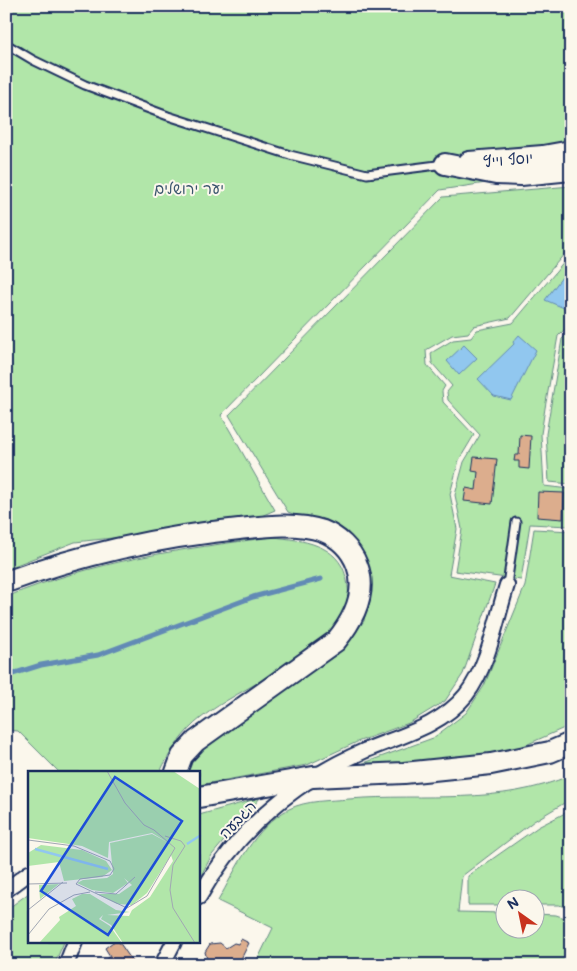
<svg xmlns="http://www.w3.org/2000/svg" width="577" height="971" viewBox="0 0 577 971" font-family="Mali,'Playpen Sans Hebrew',sans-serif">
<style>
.green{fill:#b1e6a9;stroke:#668a84}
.water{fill:#91c7ef;stroke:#628ab5}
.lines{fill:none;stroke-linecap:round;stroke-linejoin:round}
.stream{stroke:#628ab5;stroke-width:5}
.building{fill:#dcad8d;stroke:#1b2f5e}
.lane-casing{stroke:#1b2f5e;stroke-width:11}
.street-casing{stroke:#1b2f5e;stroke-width:18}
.secondary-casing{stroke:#1b2f5e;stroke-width:24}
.lane{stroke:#fbf7ec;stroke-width:7}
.street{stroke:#fbf7ec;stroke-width:14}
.secondary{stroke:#fbf7ec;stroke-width:20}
.labels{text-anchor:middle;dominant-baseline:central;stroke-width:4;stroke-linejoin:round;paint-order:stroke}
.street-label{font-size:15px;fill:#1b2f5e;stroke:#fbf7ec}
.park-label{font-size:15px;fill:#39546d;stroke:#fbf7ec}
.inset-river{fill:none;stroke:#91c7ef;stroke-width:2.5}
.inset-road{fill:none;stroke:#a1a7b3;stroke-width:1}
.view{fill:#1d4ed8;fill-opacity:0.15;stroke:#1d4ed8;stroke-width:2.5}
.inset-edge{fill:none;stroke:#1b2f5e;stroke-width:2.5}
</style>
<rect width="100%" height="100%" fill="#fbf7ec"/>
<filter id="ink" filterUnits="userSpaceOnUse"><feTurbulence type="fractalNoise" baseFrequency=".02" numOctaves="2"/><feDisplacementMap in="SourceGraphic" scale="10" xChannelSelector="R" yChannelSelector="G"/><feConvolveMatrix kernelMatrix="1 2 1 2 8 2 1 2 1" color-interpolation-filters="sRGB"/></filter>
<g filter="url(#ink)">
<!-- green -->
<path class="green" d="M6 6H571V185L564 179 525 177 440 190 221 415 275 510 243 524 75 542 6 569Z
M571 186V246L510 318 474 326 468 333 452 335 426 350 427 365 445 386 442 391 443 402 474 435 459 460 450 494 457 529 449 575 495 584 463 674 445 701 409 723 357 742 307 765 199 785V772H187L189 760 207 742 347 641 364 621 369 590 331 529 288 512 229 415 443 197Z
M571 254V323L558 336 545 408 541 434 544 486 569 489 568 526 530 524 521 580 455 571 462 529 455 495 464 462 480 435 448 400 447 392 452 386 432 363 431 353 453 340 471 338 477 330 513 323Z
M571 330V484L549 482 546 434 562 339Z
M534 529 571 531V725L510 752 350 768 433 738 466 713 484 686 525 586Z
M273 537C302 540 338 544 346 577 349 587 350 602 345 611 318 661 244 684 201 718 184 731 169 753 160 772H59L18 731 6 730V597C94 561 180 549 273 537Z
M571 775V799L534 821 462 876 458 912 504 913V928H534L535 914 556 915 571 920V965H255L273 928 218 901C236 869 254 827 289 809 307 800 329 801 349 799 424 793 500 806 571 775Z
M260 798 212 855 199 879V815Z
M571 810V909L559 905H535L534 898H504V905H468V876L538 827Z
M29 893V942H64L54 965H6V910Z"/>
<!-- water -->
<path class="water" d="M571 265V295L564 308 545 300Z
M519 335 536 350 511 400 494 396 478 379 514 344 513 342Z
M464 345 477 358 459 375 447 361Z"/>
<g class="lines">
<!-- stream -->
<path class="stream" d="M6 676 41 665 98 655 253 597 321 579"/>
</g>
<!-- building -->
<path class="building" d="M520 435 531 436 529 469 519 468V461H514L515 455H519Z
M474 457 497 459 492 504 464 501 466 488 476 490 478 472 472 471Z
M538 492 564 493 563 519 537 517Z
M241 939 249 943 238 965H198L207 959 205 952 210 944 220 943 226 948 234 943 238 944Z
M113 942H119L135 965H103L101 963 110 956 105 948Z"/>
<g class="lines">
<!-- lane casing -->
<g class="lane-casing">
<path id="lane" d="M6 44 33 60 85 85 168 116 290 155 367 174 445 164
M507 585 516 522"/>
</g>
<!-- street casing -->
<g class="street-casing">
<path id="street" d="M6 890 29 873
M199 897C237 830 293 782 364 751 399 736 440 727 466 695 489 665 496 620 507 585
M66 965 75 942
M162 965 174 942"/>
</g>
<!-- secondary casing -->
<g class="secondary-casing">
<path id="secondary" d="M469 162 543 156 571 151
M445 164 496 174 521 175 571 170
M6 582C82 554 159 537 239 529 266 526 297 522 323 531 338 537 351 549 357 565 368 593 353 620 336 641L196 741 182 756 176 772
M199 797 313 777 404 773 491 764 550 752 571 743"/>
</g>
<!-- lane -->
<use href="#lane" class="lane"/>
<!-- street -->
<use href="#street" class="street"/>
<!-- secondary -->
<use href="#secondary" class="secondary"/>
</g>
</g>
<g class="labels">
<!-- street labels -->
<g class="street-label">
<text transform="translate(508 159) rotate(-5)">יוסף וייץ</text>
<text transform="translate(237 819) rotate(-46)">הגבעה</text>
</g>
<!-- park labels -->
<g class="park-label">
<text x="189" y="188">יער ירושלים</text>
</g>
</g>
<!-- overview -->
<g transform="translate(28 771)">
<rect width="172" height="172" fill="#fbf7ec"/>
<path d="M0 0H145L172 18V172H95L83 154 73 148 75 144 71 148 82 155 94 172H11L32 149 31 146 48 135 44 128 54 123H62L88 139 102 141 79 144 101 145 104 139 122 126 145 90 143 84 119 122 104 134 89 133 69 123H91L104 114 96 107 100 112 85 122 64 119 49 112 55 109 79 107 85 103 82 72 124 63 139 71 124 62 81 71 80 87 54 75 0 67ZM13 74 54 79 78 90 84 99 74 106 36 110 31 91 0 95V82ZM31 113 12 128 11 114Z" fill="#b1e6a9"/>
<path class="inset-river" d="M159 73 173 64M7 78 80 98"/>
<path class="inset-road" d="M79 0 97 32 116 54 126 59M137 65 153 70 157 75 145 94 142 119 145 137 167 172M0 69 46 75 82 90 86 98 82 104 52 108 48 113 99 137 119 125 147 77 126 59M0 113 39 112M67 121 88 123 107 106M0 139 35 111M0 164 21 138 46 124 62 121"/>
<path class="view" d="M87 6 154 50 80 164 13 120Z"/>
<rect width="172" height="172" class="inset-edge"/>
</g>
<!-- margin -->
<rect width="577" height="971" fill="none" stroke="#fbf7ec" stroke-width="25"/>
<rect x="12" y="12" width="552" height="946" fill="none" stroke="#1b2f5e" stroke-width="2" filter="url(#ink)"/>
<!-- north arrow -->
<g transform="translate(520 914) rotate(327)"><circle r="24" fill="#fbf7ec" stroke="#a1a7b3"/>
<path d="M0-4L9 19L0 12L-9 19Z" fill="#c8321e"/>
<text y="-8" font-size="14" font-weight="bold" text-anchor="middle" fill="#1b2f5e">N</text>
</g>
</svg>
